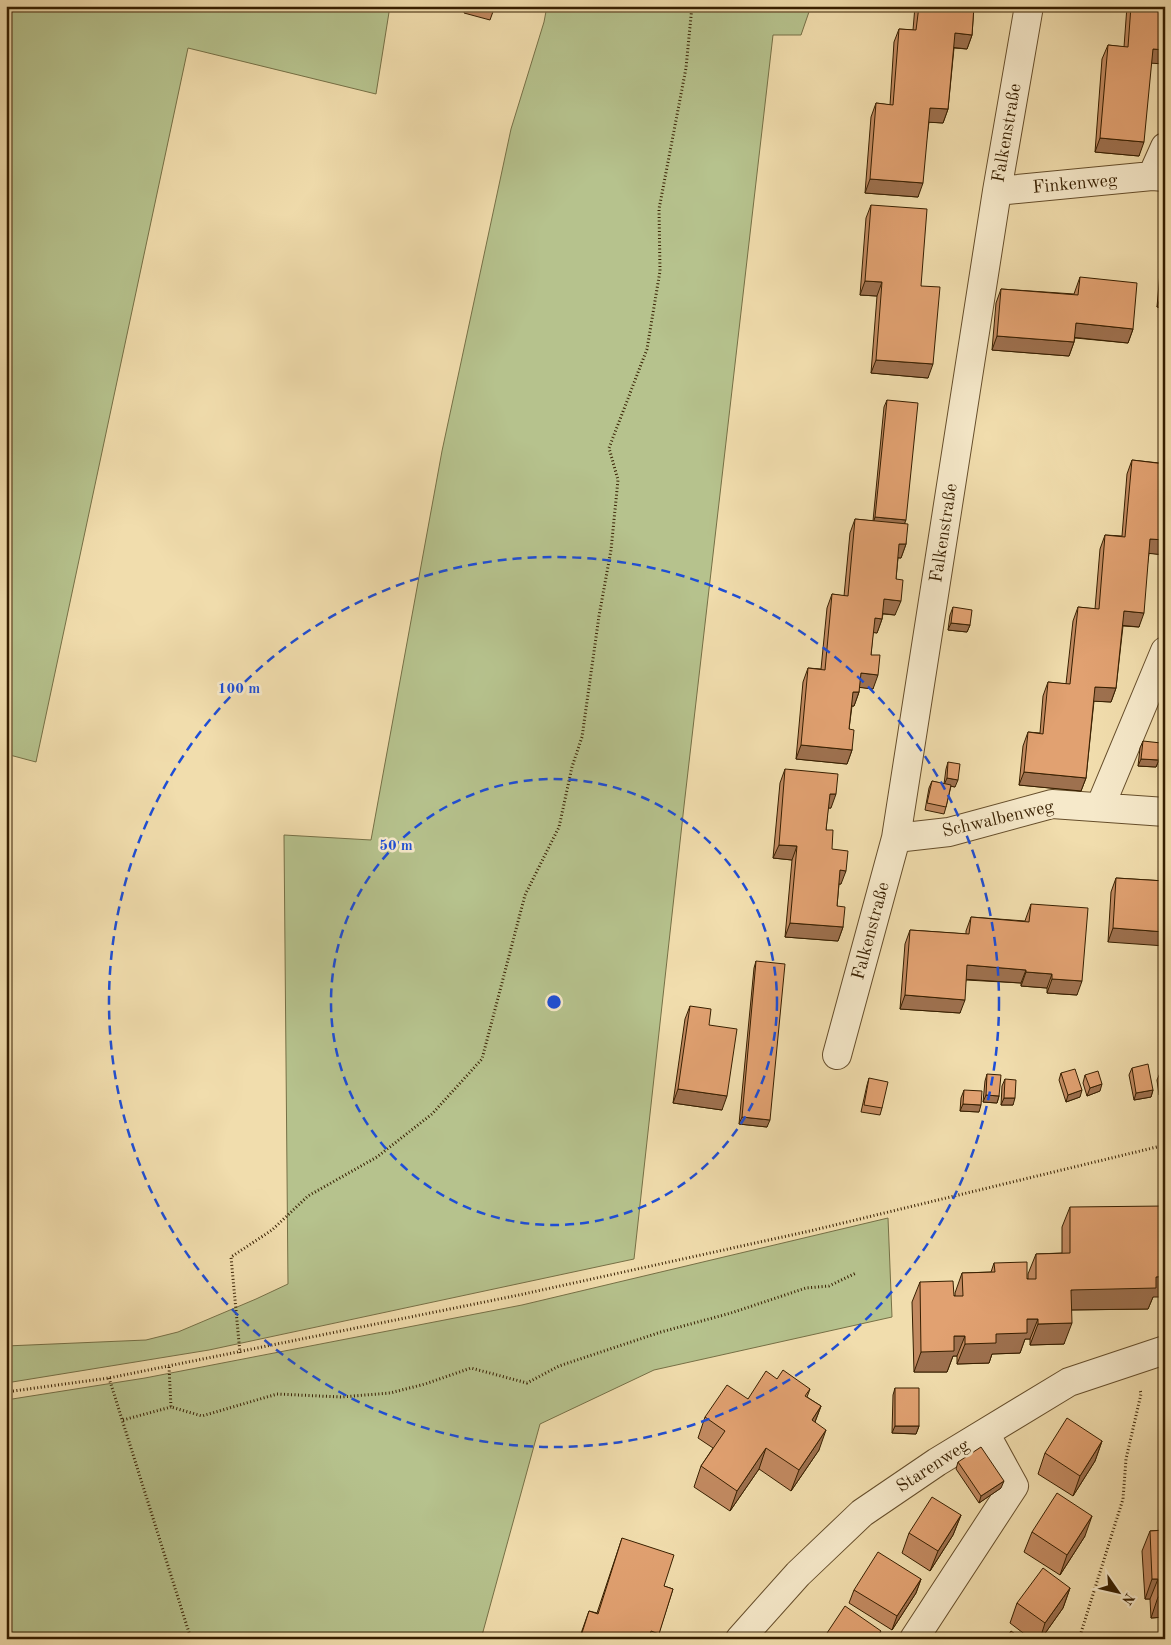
<svg xmlns="http://www.w3.org/2000/svg" width="1171" height="1645" viewBox="0 0 1171 1645" font-family="'Old Standard TT',serif">
<style>
.green{fill:#b6c28d;stroke:#767046}
.lines{fill:none;stroke-linecap:round;stroke-linejoin:round}
.minor-casing{stroke:#664e2b;stroke-width:30}
.path{stroke:#371f00;stroke-width:3;stroke-dasharray:1 2.5;stroke-linecap:butt}
.minor{stroke:#f6e9ca;stroke-width:28}
.wall{fill:#c28a61;stroke:#371f00}
.shaded-wall{fill:#9e714f;stroke:#371f00}
.building{fill:#e1a171;stroke:#371f00}
.ring{fill:none;stroke:#1d4ed8;stroke-width:2.5;stroke-dasharray:9 6}
.labels{text-anchor:middle;dominant-baseline:central;stroke-width:5;stroke-linejoin:round;paint-order:stroke}
.street-label{font-size:18px;fill:#371f00;stroke:#f6e9ca}
.centre{fill:#1d4ed8;stroke:#f6e9ca;stroke-width:2.5}
.ring-label{font-size:15px;text-anchor:middle;font-weight:bold;fill:#1d4ed8;stroke:#f6e9ca;stroke-width:5;stroke-linejoin:round;paint-order:stroke}
</style>
<rect width="100%" height="100%" fill="#f1ddad"/>
<filter id="stains"><feTurbulence type="fractalNoise" baseFrequency=".004" numOctaves="4"/><feColorMatrix values="0 0 0 0 .2 0 0 0 0 .09 0 0 0 0 .02 0 0 0 .5 -.17"/></filter>
<radialGradient id="worn" r=".72"><stop offset=".6" stop-color="#630" stop-opacity="0"/><stop offset="1" stop-color="#630" stop-opacity=".3"/></radialGradient>
<!-- green -->
<path class="green" d="M6 6H390L376 94 188 48 36 762 6 754Z
M547 6H811L801 35H773L684 806 634 1259 209 1350 6 1383V1346L146 1340 178 1332 256 1299 288 1284 284 835 371 840 442 451 511 129 544 22Z
M888 1218 892 1317 654 1370 540 1424 481 1639H6V1400L145 1378 522 1305Z"/>
<g class="lines">
<!-- minor casing -->
<g class="minor-casing">
<path id="minor" d="M1152 176 1165 147
M997 191 1152 176 1165 177
M1100 807 1165 651
M896 838 949 832 1052 804 1165 812
M837 1055 896 838 997 191 1029 6
M740 1639 798 1574 862 1513 937 1462 1069 1382 1165 1350
M914 1639 1014 1486 985 1433"/>
</g>
<!-- path -->
<path class="path" d="M6 7 7 6
M240 1353 231 1257 272 1230 308 1196 377 1157 432 1114 482 1059 525 895 559 827 572 767 582 737 599 616 611 550 618 480 609 448 647 349 660 271 659 209 686 68 692 6
M169 1367 171 1407 202 1416 277 1394 341 1397 390 1393 425 1384 471 1368 527 1383 559 1366 661 1332 731 1313 806 1288 829 1286 856 1273
M109 1378 191 1639
M6 1392 109 1378 519 1295 810 1231 1165 1145
M123 1420 171 1407
M1079 1639 1123 1499 1126 1459 1141 1394 1140 1389"/>
<!-- minor -->
<use href="#minor" class="minor"/>
</g>
<!-- wall -->
<path class="wall" d="M466 6H495L490 20 464 13Z
M915 6H974L972 35 967 49 954 48 948 109 943 123 929 122 918 197 865 193 871 117 876 103 890 105 894 42 899 29 913 30Z
M1127 6H1165L1151 63 1139 156 1095 152 1102 59 1108 45 1124 47Z
M871 205 921 286 928 378 871 373 877 296 860 295 866 218Z
M1165 250V308L1157 307 1161 260Z
M1080 277 1133 329 1128 343 1075 338 1074 342 1069 356 992 350 996 303 1001 289 1074 294Z
M887 400 905 524 906 544 901 558H898L896 579 895 615 883 614 882 619 877 633 873 632 871 655 873 689 859 687V692L854 706H852L849 729 852 750 847 764 796 759 803 682 808 668 821 669 827 608 832 594 844 596 850 533 855 519 873 521 884 407Z
M1161 455H1165V555L1149 553 1139 627 1123 626 1116 688 1111 702 1094 701 1086 778 1081 791 1019 785 1023 746 1028 732 1040 733 1043 696 1048 682 1066 684 1073 621 1078 607 1095 609 1100 549 1105 535 1122 536 1127 474 1132 460 1159 463Z
M953 607 970 625 967 632 948 630 950 615Z
M1143 741 1159 760 1156 767 1138 766 1140 748Z
M948 762 955 787 951 786 946 807 944 814 925 810 929 788 932 781 944 784 946 769Z
M785 769 831 808H828L826 830 841 884H839L837 906 843 927 838 941 785 937 792 860 773 858 780 783Z
M1116 878 1165 881 1108 942 1111 892Z
M1031 904 1077 995 1047 993V988L1021 986V983L966 980 960 1013 900 1009 905 944 910 930 966 934V931L971 917 1025 921 1026 918Z
M756 961 767 1127 739 1124 754 968Z
M690 1006 709 1025 722 1110 673 1103 685 1019Z
M1132 1068 1153 1090 1151 1097 1134 1100 1129 1075Z
M1061 1073 1080 1097 1066 1102 1059 1080Z
M1160 1073H1165V1094L1159 1095 1157 1080Z
M987 1074 999 1096 997 1103 983 1102 985 1081Z
M1085 1075 1100 1091 1087 1096 1083 1083Z
M869 1078 882 1108 880 1115 861 1112 867 1085Z
M1005 1079 1013 1105H1001L1002 1086Z
M964 1090 979 1112 960 1111 961 1098Z
M1070 1207 1153 1297 1148 1309 1071 1310 1064 1344 1030 1345V1339H1025L1020 1353 992 1354 989 1363 957 1364V1356H953L947 1372H914L912 1302 920 1282 955 1296V1293L962 1273 991 1272 994 1263 1028 1279V1274L1036 1254 1062 1253V1227Z
M777 1379 810 1389 807 1397 821 1406 815 1422 819 1450 791 1491 759 1469 730 1511 694 1487 701 1466 713 1448 698 1438 705 1417 748 1399Z
M895 1388 919 1426 916 1434 892 1433 893 1395Z
M1102 1441 1095 1461 1073 1496 1038 1474 1045 1453Z
M958 1462 1001 1488 979 1503 956 1469Z
M961 1515 953 1535 930 1571 902 1553 909 1533Z
M1165 1525V1617L1151 1618 1150 1599H1145L1142 1551 1150 1531 1163 1530Z
M1032 1532 1085 1536 1060 1575 1024 1552Z
M622 1538 664 1586 673 1589 657 1639H579L589 1611 597 1613Z
M921 1579 916 1593 892 1630 849 1603 854 1590Z
M1070 1588 1063 1608 1041 1639H1031L1010 1623 1017 1603Z"/>
<!-- shaded-wall -->
<path class="shaded-wall" d="M955 33 972 35 967 49 950 47Z
M1153 49 1165 50V64L1148 63Z
M930 108 948 109 943 123 925 122Z
M1100 138 1144 142 1139 156 1095 152Z
M870 179 923 183 918 197 865 193Z
M865 281 882 282 877 296 860 295Z
M1162 293H1165V308L1157 307Z
M1076 323 1133 329 1128 343 1071 337Z
M997 336 1074 342 1069 356 992 350Z
M876 360 933 364 928 378 871 373Z
M875 517 906 520 903 527 873 524Z
M1150 539 1165 540V555L1145 553Z
M899 544H906L901 558 894 557Z
M884 599 901 601 895 615 879 613Z
M1124 611 1144 613 1139 627 1119 625Z
M875 618 882 619 877 633 869 632Z
M951 623 970 625 967 632 948 630Z
M861 673 878 675 873 689 856 687Z
M1095 687 1116 688 1111 702 1090 701Z
M853 692H859L854 706H848Z
M801 745 852 750 847 764 796 759Z
M1141 759 1159 760 1156 767 1138 766Z
M1024 772 1086 778 1081 791 1019 785Z
M947 778 958 780 955 787 944 785Z
M830 794H836L831 808H824Z
M779 845 797 846 792 860 773 858Z
M840 870 846 871 841 884H835Z
M790 923 843 927 838 941 785 937Z
M1113 928 1165 932V946L1108 942Z
M967 965 1026 970 1021 983 962 979Z
M1026 972 1052 974 1047 988 1021 986Z
M1052 979 1082 981 1077 995 1047 993Z
M905 995 965 1000 960 1013 900 1009Z
M1102 1084 1100 1091 1087 1096 1090 1088Z
M1162 1088H1165V1094L1159 1095Z
M678 1089 727 1096 722 1110 673 1103Z
M1082 1090 1080 1097 1066 1102 1068 1095Z
M1153 1090 1151 1097 1134 1100 1136 1093Z
M986 1095 999 1096 997 1103 983 1102Z
M1004 1098H1015L1013 1105H1001Z
M963 1104 981 1105 979 1112 960 1111Z
M742 1117 770 1120 767 1127 739 1124Z
M1165 1276V1297H1153L1148 1309 1063 1310 1071 1290 1156 1277Z
M1027 1319H1038L1030 1339H1025L1020 1353 992 1354 989 1363 957 1364 965 1344 996 1334Z
M1072 1323 1064 1344 1030 1345 1038 1324Z
M954 1336H965L957 1356H953L947 1372H914L921 1352Z
M821 1406 813 1427 812 1420Z
M895 1426H919L916 1434 892 1433Z
M826 1430 819 1450 791 1491 799 1470Z
M1102 1441 1095 1461 1073 1496 1080 1476Z
M766 1448 759 1469 730 1511 737 1491Z
M1004 1481 1001 1488 979 1503 981 1496Z
M961 1515 953 1535 930 1571 938 1551Z
M1092 1516 1085 1536 1060 1575 1067 1555Z
M921 1579 916 1593 892 1630 897 1616Z
M1152 1579H1158L1150 1599H1145Z
M1070 1588 1063 1608 1041 1639H1040L1045 1623Z
M1158 1597H1165V1617L1151 1618Z"/>
<!-- building -->
<path class="building" d="M919 6H974L972 35 955 33 948 109 930 108 923 183 870 179 876 103 893 105 899 29 916 30Z
M1131 6H1165V50L1153 49 1144 142 1100 138 1108 45 1128 47Z
M871 205 927 209 921 286 940 287 933 364 876 360 882 282 865 281Z
M1165 265V293H1162Z
M1080 277 1137 283 1133 329 1076 323 1074 342 997 336 1001 289 1078 295Z
M887 400 918 403 906 520 875 517Z
M1161 455H1165V464L1160 463Z
M1132 460 1165 464V540L1150 539 1144 613 1124 611 1116 688 1095 687 1086 778 1024 772 1028 732 1043 734 1048 682 1070 684 1078 607 1099 609 1105 535 1125 537Z
M855 519 908 524 906 544H899L896 579 903 580 901 601 884 599 882 619 875 618 871 655H880L878 675 861 673 859 692H853L849 729 854 730 852 750 801 745 808 668 825 670 832 594 848 596Z
M953 607 972 610 970 625 951 623Z
M1143 741 1161 743 1159 760 1141 759Z
M948 762 960 764 958 780 947 778Z
M785 769 838 774 836 794H830L826 830H833L832 849 848 851 846 871 840 870 837 906 845 907 843 927 790 923 797 846 779 845Z
M932 781 951 785 946 807 927 803Z
M1116 878 1165 881V932L1113 928Z
M1031 904 1088 908 1082 981 1052 979V974L1026 972V970L967 965 965 1000 905 995 910 930 969 934 971 917 1029 922Z
M756 961 785 964 770 1120 742 1117Z
M690 1006 711 1009 709 1025 737 1029 727 1096 678 1089Z
M1148 1064 1153 1090 1136 1093 1132 1068Z
M1075 1069 1082 1090 1068 1095 1061 1073Z
M1098 1071 1102 1084 1090 1088 1085 1075Z
M1160 1073H1165V1088H1162Z
M987 1074 1001 1075 999 1096 986 1095Z
M869 1078 888 1082 882 1108 864 1105Z
M1005 1079 1016 1080 1015 1098H1004Z
M964 1090 982 1091 981 1105 963 1104Z
M1165 1206V1276L1156 1277V1288L1071 1290 1072 1323 1038 1324V1319H1027V1333L996 1334V1343L965 1344V1336H954V1351L921 1352 920 1282 953 1281 954 1296H963L962 1273 995 1272 994 1263 1027 1262V1279H1036V1254L1070 1253V1207Z
M783 1370 810 1389 805 1396 821 1406 812 1420 826 1430 799 1470 766 1448 737 1491 701 1466 725 1431 705 1417 727 1385 748 1399 766 1371 777 1379Z
M895 1388H919V1426H895Z
M1067 1418 1102 1441 1080 1476 1045 1453Z
M981 1447 1004 1481 981 1496 958 1462Z
M1057 1493 1092 1516 1067 1555 1032 1532Z
M932 1497 961 1515 938 1551 909 1533Z
M1165 1530V1597H1158V1579H1152L1150 1531Z
M622 1538 674 1555 664 1586 673 1589 659 1634 651 1631 649 1639H580L589 1611 598 1614Z
M878 1552 921 1579 897 1616 854 1590Z
M1043 1568 1070 1588 1045 1623 1017 1603Z
M845 1606 881 1631 876 1639H823Z
M1011 1631 1022 1639H1006Z"/>
<!-- distance rings -->
<g class="ring">
<circle cx="554" cy="1002" r="223"/>
<circle cx="554" cy="1002" r="445"/>
</g>
<g class="labels">
<!-- street labels -->
<g class="street-label">
<text transform="translate(1007 133) rotate(-80)">Falkenstraße</text>
<text transform="translate(1075 184) rotate(-5)">Finkenweg</text>
<text transform="translate(944 533) rotate(-81)">Falkenstraße</text>
<text transform="translate(998 819) rotate(-13)">Schwalbenweg</text>
<text transform="translate(871 931) rotate(-75)">Falkenstraße</text>
<text transform="translate(933 1466) rotate(-33)">Starenweg</text>
</g>
</g>
<circle cx="554" cy="1002" r="8" class="centre"/>
<g class="ring-label">
<text x="239" y="693">100 m</text>
<text x="396" y="850">50 m</text>
</g>
<!-- margin -->
<rect width="1171" height="1645" fill="none" stroke="#f1ddad" stroke-width="25"/>
<rect x="8" y="8" width="1156" height="1630" fill="none" stroke="#371f00" stroke-width="2.5"/>
<rect x="12" y="12" width="1146" height="1620" fill="none" stroke="#371f00"/>
<!-- north arrow -->
<g transform="translate(1118 1592) rotate(124)" stroke="#f6e9ca" stroke-width="4" paint-order="stroke">
<path d="M0-4L9 19L0 12L-9 19Z" fill="#371f00"/>
<text y="-8" font-size="14" font-weight="bold" text-anchor="middle" fill="#371f00">N</text>
</g>
<rect width="100%" height="100%" filter="url(#stains)"/>
<rect width="100%" height="100%" fill="url(#worn)"/>
</svg>
